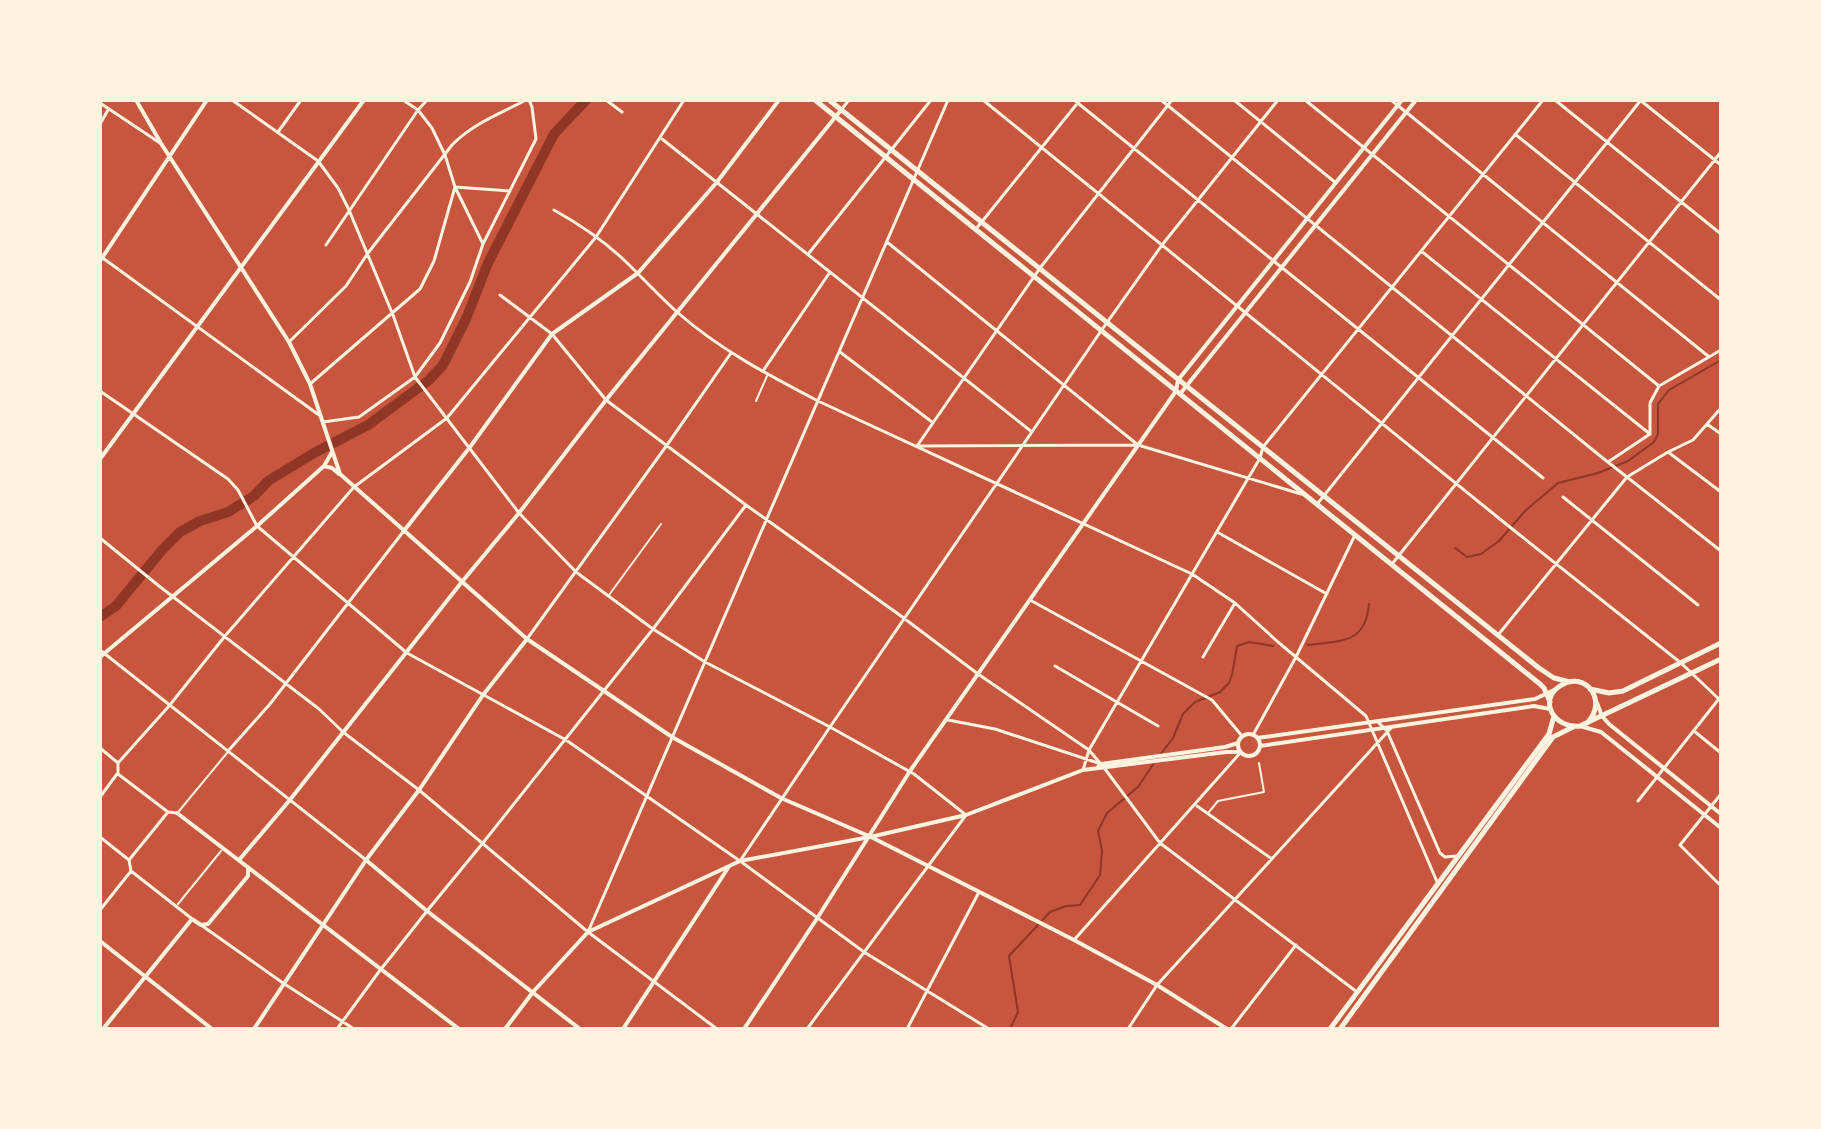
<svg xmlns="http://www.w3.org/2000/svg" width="1821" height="1129" viewBox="0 0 1821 1129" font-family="'Noto Sans',sans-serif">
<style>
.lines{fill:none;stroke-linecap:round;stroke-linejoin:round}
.stream{stroke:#8f3625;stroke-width:2}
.river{stroke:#8f3625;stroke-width:10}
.pedestrian{stroke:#fff3e0;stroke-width:2}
.minor{stroke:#fff3e0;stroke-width:3}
.tertiary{stroke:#fff3e0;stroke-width:4}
.secondary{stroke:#fff3e0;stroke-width:4}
.primary{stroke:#fff3e0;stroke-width:5}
</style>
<rect width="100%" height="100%" fill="#c8553d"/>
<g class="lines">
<!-- stream -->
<path class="stream" d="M1455 548 1467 557 1481 554 1499 541 1525 511 1558 483 1598 473 1628 461 1654 442 1658 434V404L1669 390 1721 360
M1308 645C1341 640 1365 645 1369 604
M1160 755 1173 738 1183 714 1195 702 1220 692 1229 683 1232 675 1237 646 1249 642 1273 646
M1010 1029 1018 1012 1009 956 1050 912 1066 906 1080 905 1100 875 1102 851 1098 831 1107 813 1138 787 1154 763"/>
<!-- river -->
<path class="river" d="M100 617 116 606 162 550 180 532 200 521 228 512 254 496 268 481 314 453 368 425 429 380 443 365 466 319 488 263 554 134 586 100"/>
<!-- pedestrian -->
<path class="pedestrian" d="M756 401 767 376
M609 595 661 524
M179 811 227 753
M1209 812 1218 801 1264 792 1259 763
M178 904 221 851"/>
<!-- minor -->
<path class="minor" d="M232 100 318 161 338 188 349 210 393 315 415 377 519 513 576 572 653 629 705 662 830 727 914 774 966 815 807 1029
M403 100 418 110 432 128 445 155 455 187 483 244
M606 100 622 112
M983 100 1506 524 1681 663 1721 701
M1074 100 1543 478
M1161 100 1604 459 1721 551
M1234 100 1336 183
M1305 100 1659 386
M1391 100 1708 356
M1555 100 1721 234
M1640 100 1721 165
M100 103 160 143
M841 110 849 100
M100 124 108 110
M278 132 301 100
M1515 134 1721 300
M662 139 1032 432
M554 210C579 224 603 240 624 260 642 277 658 295 677 312 719 349 768 375 818 401L1192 574 1235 603 1278 642 1366 716 1438 884
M976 229 1080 100
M887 242 1138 445
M326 245 418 110 427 100
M1421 251 1650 434
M809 253 931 100
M100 256 319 415
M500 295 552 334 606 400 746 505 901 616 978 674 1089 750 1100 763
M289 342 346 286 368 253 452 145C472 124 501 113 526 100
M840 352 932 422
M763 371 830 272
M310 384 420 289 434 261 455 187 510 191
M100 391 228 479 238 490 257 526 407 653 566 740 740 861 864 952 989 1029
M323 422 359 417 415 377 440 343 470 282 483 244 536 139 532 107 529 100
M1707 424 1721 434
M917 446 1040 268 1172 100
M920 446 1138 445 1301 494
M1668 452 1721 492
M1608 462 1650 434V403L1659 386 1721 350
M1563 497 1698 605
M1318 503 1641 100
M1217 532 1327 594
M100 538 159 586 319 709 343 732 419 790 588 932 717 1029
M1392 564 1721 152
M1030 600 1212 700 1242 736
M1498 635 1627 477 1668 452 1693 440 1721 408
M527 639 667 445 731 353
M100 650 366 860
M1203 657 1235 603
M1055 666 1158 726
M948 720 995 729 1098 763
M1378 722 1387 731 1440 853 1445 857 1457 856
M1694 731 1721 753
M1253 735 1296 657 1355 535
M100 748 118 763V774L168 812 177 813
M228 751 270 704 403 532
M118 763 169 706 225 636 354 487 447 418 596 237 684 100
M1105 769 1160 843 1357 992
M1083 770 1089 750 1260 458 1263 447 1543 100
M1721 794 1680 845 1721 886
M100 797 117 774
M1638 801 1718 700
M1197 806 1272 859
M100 837 129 860 131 871
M129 860 168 812
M740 861 830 727 1101 331 1162 245 1278 100
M131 871 191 918
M100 910 131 871
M201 925 283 983 354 1029
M588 932 948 100
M1074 940 1241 752
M337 1029 378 973 427 911 482 844 653 629 746 505
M907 1029 979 892
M1128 1029 1157 985 1391 728
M1231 1029 1296 945"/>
<!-- tertiary -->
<path class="tertiary" d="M136 100 162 145 289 342 310 384 340 474 527 639 672 737 781 798 871 837 1074 940 1157 985 1227 1029
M100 261 207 100
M100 459 364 100
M324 466 332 468 339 474
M403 532 470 447 552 334 638 273 717 182 779 100
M100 657 257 526 324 466 332 452
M1597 703 1602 716 1609 724 1721 814
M1580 726 1601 732 1721 828
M177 813 459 1029
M239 860 289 801 461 583 519 513 606 400 841 110
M366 860 427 911 580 1029
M100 941 212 1029
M103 1029 192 919 201 925 208 924 248 876V867
M254 1029 366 860 419 790 483 695 527 639
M744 1029 818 917 910 771 1176 391"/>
<!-- secondary -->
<path class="secondary" d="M1176 391 1178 380 1402 100
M1180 394 1416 100
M1238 745a11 11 0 1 1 22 0a11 11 0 1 1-22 0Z
M1257 738 1535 699 1554 690
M1260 746 1534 706 1550 709
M1098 767 1101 764 1225 747 1238 743
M505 1029 533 992 588 932 740 861 870 837 966 815 1083 770 1226 752H1241
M623 1029 728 868"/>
<!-- primary -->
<path class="primary" d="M815 100 1540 684 1544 688 1550 702
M829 100 1539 668 1554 678 1570 682
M1590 689 1609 693 1623 691 1721 643
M1587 723C1609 701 1585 669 1560 686 1537 701 1555 729 1580 726L1721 659
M1330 1029 1549 734 1554 716
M1340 1029 1553 737 1573 727"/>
</g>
<!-- border -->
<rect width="1821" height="1129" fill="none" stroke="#fff3e0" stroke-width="204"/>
</svg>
